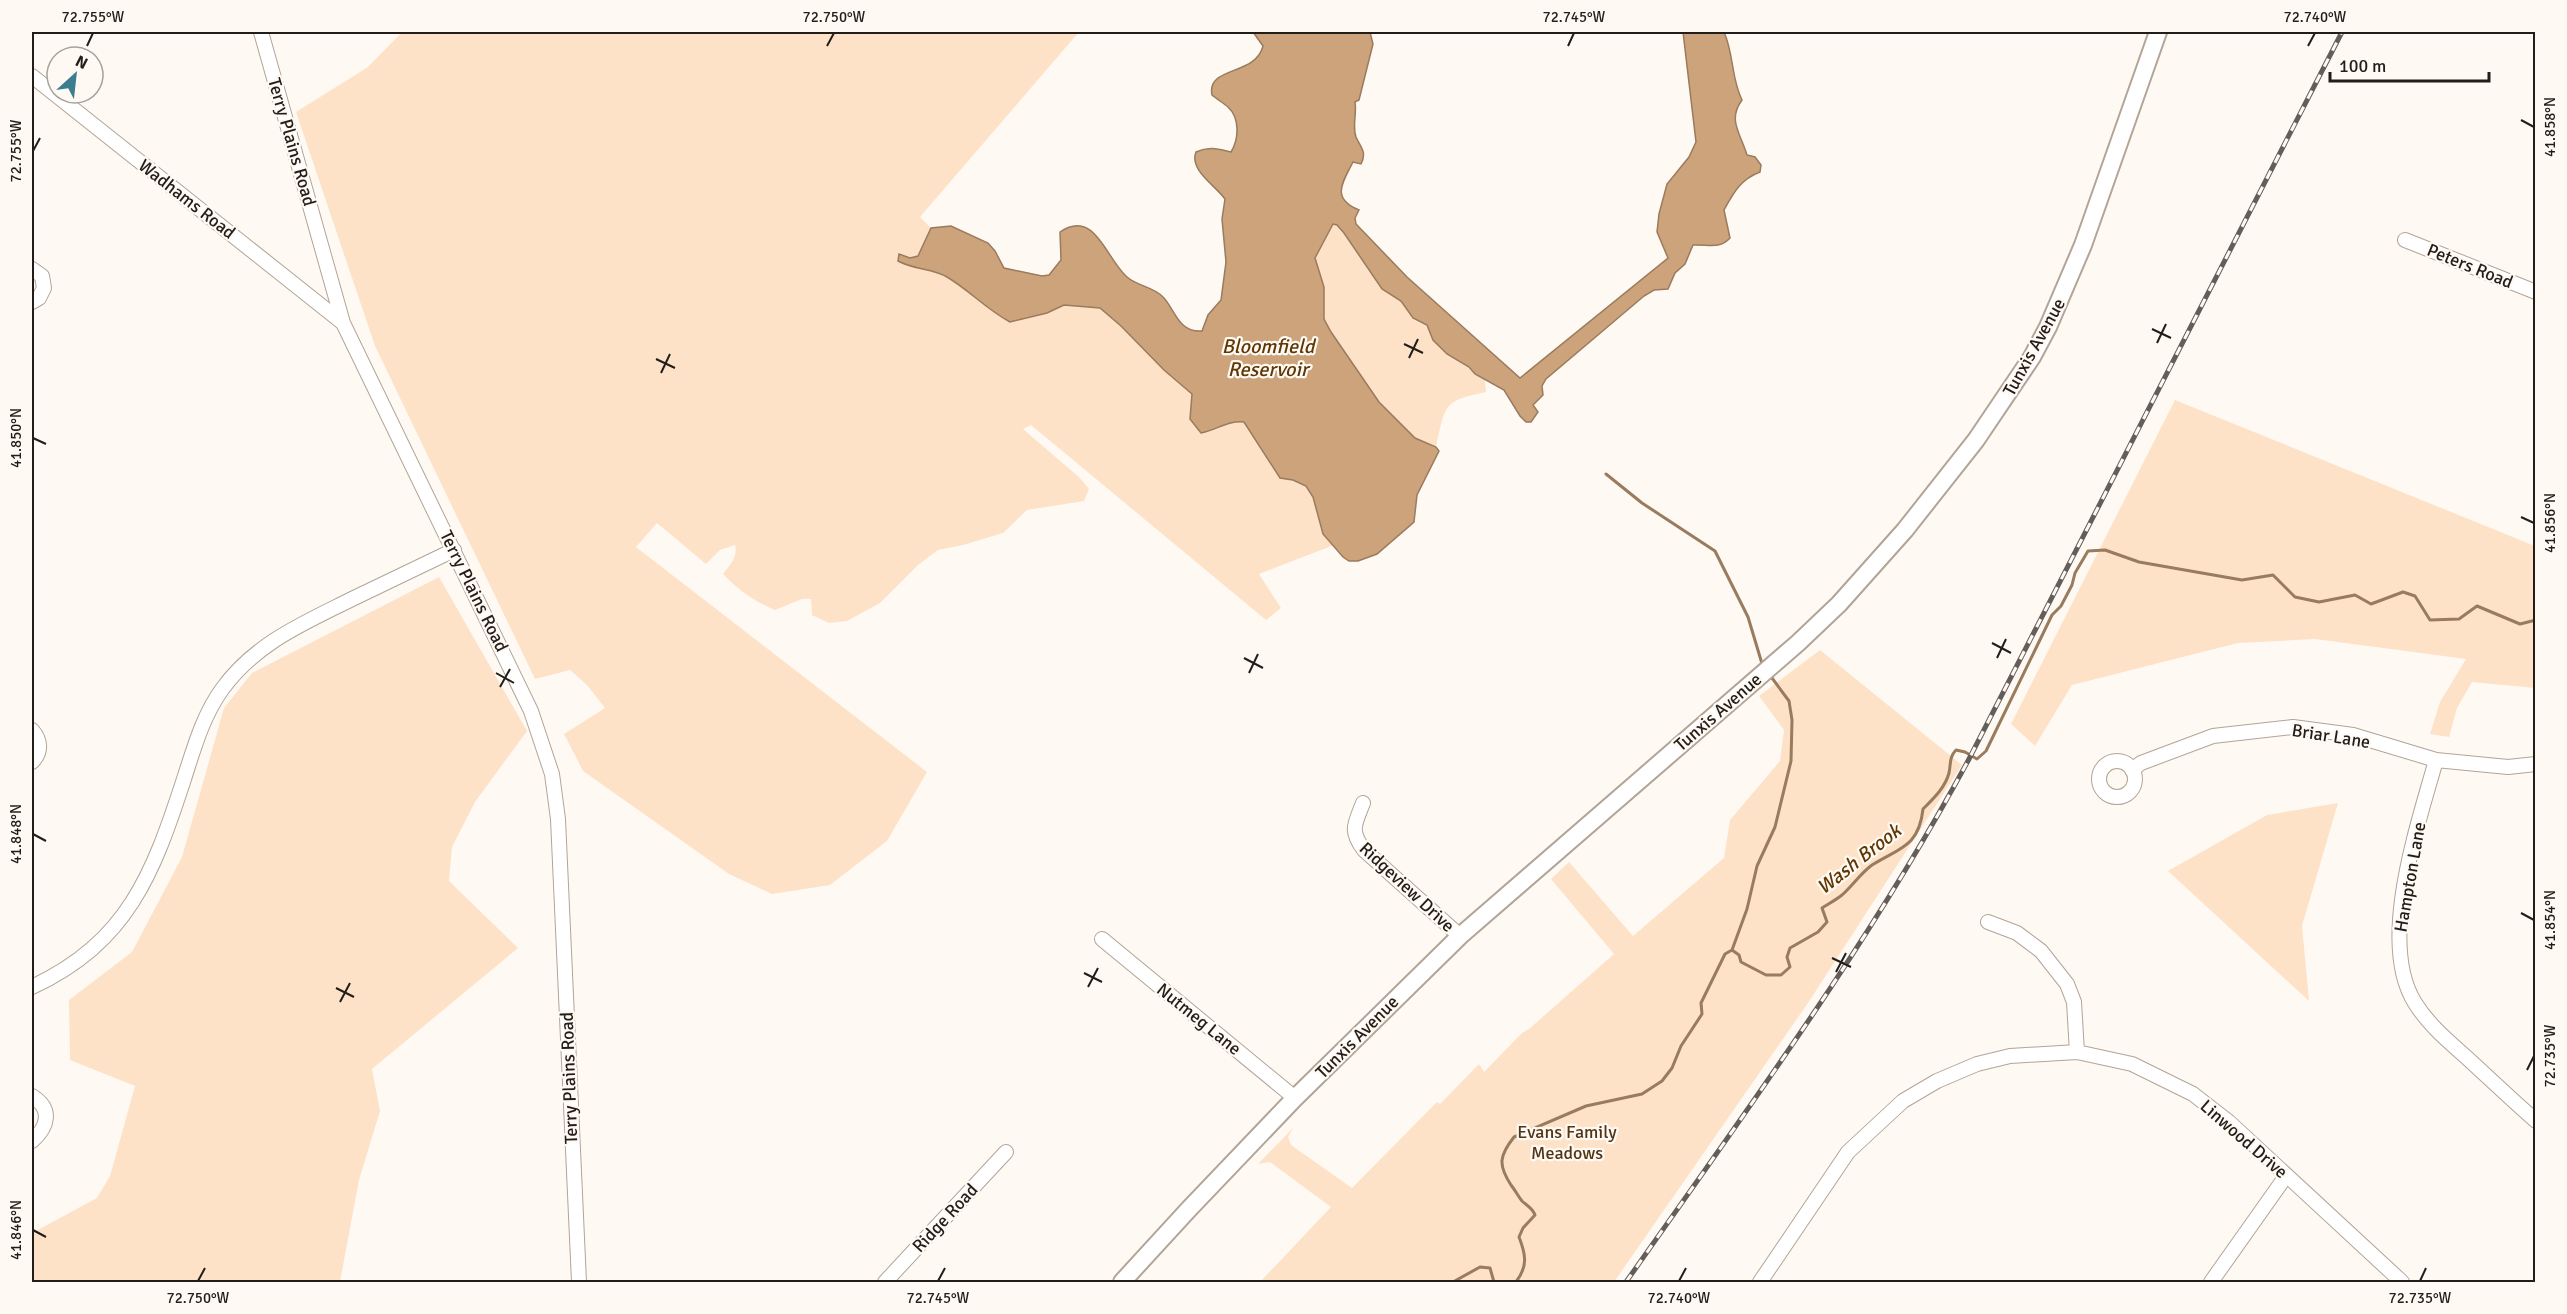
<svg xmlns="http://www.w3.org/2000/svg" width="2567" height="1314" viewBox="0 0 2567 1314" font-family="Signika,sans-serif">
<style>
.green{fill:#fde2c8}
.water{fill:#cca37b;stroke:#997b5d;stroke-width:1.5}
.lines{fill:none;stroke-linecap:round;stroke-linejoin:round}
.stream{stroke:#997b5d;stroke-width:3}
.minor-casing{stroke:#b2a497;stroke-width:16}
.major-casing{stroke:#b2a497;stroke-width:20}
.minor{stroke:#fff;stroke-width:14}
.major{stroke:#fff;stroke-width:16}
.rail-casing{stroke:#635e59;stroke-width:5}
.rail{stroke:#fff9f4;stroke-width:3;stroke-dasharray:9;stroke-linecap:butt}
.ticks{fill:none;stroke:#221d18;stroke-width:2}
.labels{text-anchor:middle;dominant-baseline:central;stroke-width:4.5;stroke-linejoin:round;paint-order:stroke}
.street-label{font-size:18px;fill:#221d18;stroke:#fff9f4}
.park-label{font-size:18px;fill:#513515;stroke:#fff9f4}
.water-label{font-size:20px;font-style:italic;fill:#5f3703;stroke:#fff9f4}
.neatline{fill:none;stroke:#221d18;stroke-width:2}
.ticks-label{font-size:15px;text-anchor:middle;fill:#221d18}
</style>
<rect width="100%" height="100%" fill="#fff9f4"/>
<!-- green -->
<path class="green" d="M402 32H1079L920 217 931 228 918 256 910 258 907 266C916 267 927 268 935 271 961 282 983 307 1010 322L1047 313 1064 305 1100 308 1121 326 1164 370 1193 395 1191 406 1222 426 1234 421 1244 422 1279 478 1293 480 1306 485 1313 497 1323 534 1334 545 1259 574 1281 608 1266 620 1031 425 1023 429 1079 477 1089 489 1084 501 1027 510 1003 533 963 545 938 550 918 565 880 603 847 621 829 623 812 615 811 599H802L775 610C754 601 739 591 723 574 730 565 738 557 735 545L720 550 706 564 657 523 636 547 927 772 887 841 830 885 772 894 729 874 583 771 564 734 605 708 587 685 570 670 535 679 375 346 296 112 368 67Z
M1333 224 1337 225 1344 233 1382 289 1401 301 1413 318 1427 325 1433 340 1447 354 1485 379 1486 392C1442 401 1446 405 1436 447L1415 438 1379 402 1331 332 1324 319V287L1315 258Z
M2175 400 2535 546V688L2472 682 2457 708 2449 737 2430 734 2440 702 2466 659 2315 639 2238 643 2072 685 2035 746 2011 724Z
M439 577 527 731 475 802 452 847 449 881 518 948 372 1069 380 1111 359 1180 340 1282H32V1233L97 1198 110 1176 135 1086 70 1060 69 1000 132 952 182 857 224 708 252 673Z
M1820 650 1962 765 1808 1003 1614 1282H1260L1331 1207 1270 1162 1258 1164 1294 1127 1288 1137 1291 1145 1352 1188 1437 1102 1440 1104 1479 1064 1484 1072 1522 1033 1529 1029 1614 954 1551 879 1569 862 1633 936 1724 858 1730 820 1780 761 1784 730 1759 696Z
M2338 803 2302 926 2309 1001 2168 871 2267 815Z"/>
<!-- water -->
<path class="water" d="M1253 32H1370L1373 44 1359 100 1355 102C1357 114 1352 126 1356 137 1361 148 1367 152 1361 164L1353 162C1343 182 1330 198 1359 210L1355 218 1356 224 1407 277 1520 378 1668 258 1657 232 1659 214 1667 184 1689 157 1696 142 1683 32H1724C1734 54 1731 78 1742 100 1727 120 1741 134 1747 155L1755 157 1761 165 1760 172C1741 179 1734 192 1724 210L1730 238C1719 250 1708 244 1693 245L1685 264 1675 273 1668 289 1654 290 1644 296 1546 379 1542 386 1543 395 1533 405 1538 412 1531 422H1526L1520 416 1504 390 1475 374 1469 367 1447 354 1433 340 1427 325 1413 318 1401 301 1382 289 1344 233 1337 225 1333 224 1315 258 1324 287V319L1331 332 1379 402 1415 438 1436 447 1439 451 1417 495 1414 522 1377 554 1358 561H1349L1343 557 1323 534 1313 497 1306 486 1293 480 1280 478 1244 422C1229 420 1216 430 1201 433L1190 419 1192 394 1164 370 1121 326 1100 308 1064 305 1047 313 1010 322C986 309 969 290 947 277 932 268 914 270 898 261L899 254 910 258 918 256 931 228 951 226 988 243 995 251 1004 268 1042 276 1049 275 1061 260 1060 232C1095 208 1106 259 1127 277 1137 286 1154 287 1163 297 1175 309 1178 333 1202 331L1208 315 1221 300 1226 262 1222 219 1225 199C1215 185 1189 170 1196 152 1209 146 1218 149 1231 152 1239 139 1240 118 1228 107 1223 103 1217 99 1212 95 1206 66 1256 76 1263 46Z"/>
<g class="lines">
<!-- stream -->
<path class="stream" d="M1606 474 1642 503 1715 551 1748 617 1763 667
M1732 950 1747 909 1757 866 1775 827 1791 761 1792 720 1789 701 1769 674
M1453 1282 1480 1267 1490 1268 1494 1282
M1516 1282C1528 1266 1526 1255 1519 1237L1523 1228 1535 1215C1532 1207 1527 1206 1522 1201 1518 1196 1515 1190 1511 1185 1498 1165 1499 1156 1514 1137L1586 1106 1642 1094 1662 1081 1672 1068 1681 1046 1702 1014 1701 1003 1725 954 1732 950 1739 955 1741 962 1766 975H1781L1790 967 1787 957 1790 948 1818 932 1827 922 1822 908C1828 904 1836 900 1842 895 1852 886 1861 873 1872 865 1899 848 1919 847 1923 809 1933 799 1945 788 1949 773 1951 764 1949 757 1956 750L1965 752 1977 759 1986 751 2052 615 2061 606 2072 585 2075 573 2088 551 2105 550 2139 562 2242 580 2273 575 2295 597 2319 602 2355 595 2371 604 2403 592 2415 596 2430 620 2459 619 2477 606 2520 624 2536 620"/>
<!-- minor casing -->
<g class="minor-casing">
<path id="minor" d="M261 32 343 323 531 711 552 774 558 819 579 1282
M32 76 343 323
M2405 240 2536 292
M32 269 42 276 44 288 39 298 32 302
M32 730C41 740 42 752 32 762
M2436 760C2418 825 2377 943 2415 1003 2428 1024 2447 1040 2465 1056 2489 1078 2512 1100 2536 1121
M2099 779a18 18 0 1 1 36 0a18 18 0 1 1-36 0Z
M2132 770 2141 763 2213 736 2293 727 2353 735 2436 760 2508 767 2536 764
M1363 803C1355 824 1349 830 1364 850L1460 936
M1988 922 2017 933 2041 951 2067 984 2074 1002 2077 1052
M1102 939 1295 1098
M32 987C128 942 153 874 184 779 194 748 203 715 223 688 256 643 304 623 352 599 386 583 420 566 454 550
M32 1096C53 1109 48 1127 32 1141
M885 1282 1006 1152
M1760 1282 1848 1152 1903 1101 1937 1081 1977 1064 2010 1056 2077 1052 2132 1064 2193 1094 2229 1122 2402 1282
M2211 1282 2286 1176"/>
</g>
<!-- major casing -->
<g class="major-casing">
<path id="major" d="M1122 1282 1189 1209 1295 1098 1460 936 1798 643 1839 604 1905 530 1976 440 2032 357 2048 327 2083 245 2158 32"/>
</g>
<!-- minor -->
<use href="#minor" class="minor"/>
<!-- major -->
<use href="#major" class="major"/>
<!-- rail casing -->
<g class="rail-casing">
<path id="rail" d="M1626 1282C1746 1111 1870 943 1969 759L2342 32"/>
</g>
<!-- rail -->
<use href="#rail" class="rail"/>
</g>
<!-- ticks -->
<path class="ticks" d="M87 46 93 33M827 46 834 33M1568 46 1574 33M2308 46 2315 33M2521 120 2534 127M33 151 40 138M2152 329 2171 338M2157 343 2166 324M1404 344 1423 353M1409 358 1418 339M656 359 675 368M661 373 670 354M33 438 46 444M2521 517 2534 523M1992 643 2011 653M1244 658 1263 668M1997 658 2006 639M496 673 514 683M1249 673 1258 654M500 687 510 669M33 834 46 841M2521 913 2534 920M1832 958 1851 967M1836 972 1846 953M1084 973 1102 982M1088 987 1098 968M336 988 354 997M340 1002 350 983M2527 1070 2534 1056M33 1230 46 1237M198 1281 205 1268M938 1281 945 1268M1679 1281 1686 1268M2420 1281 2426 1268"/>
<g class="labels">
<!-- street labels -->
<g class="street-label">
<text transform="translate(292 142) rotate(74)">Terry Plains Road</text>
<text transform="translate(187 199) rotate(38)">Wadhams Road</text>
<text transform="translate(2470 266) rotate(22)">Peters Road</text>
<text transform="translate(2034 347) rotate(-61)">Tunxis Avenue</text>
<text transform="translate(474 591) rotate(64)">Terry Plains Road</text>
<text transform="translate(1718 712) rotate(-41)">Tunxis Avenue</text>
<text transform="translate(2331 736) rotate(9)">Briar Lane</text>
<text transform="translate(2410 877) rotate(-80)">Hampton Lane</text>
<text transform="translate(1407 887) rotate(43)">Ridgeview Drive</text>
<text transform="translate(1199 1019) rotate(39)">Nutmeg Lane</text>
<text transform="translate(1357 1037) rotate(-45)">Tunxis Avenue</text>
<text transform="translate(569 1078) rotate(-92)">Terry Plains Road</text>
<text transform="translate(2244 1139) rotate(41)">Linwood Drive</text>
<text transform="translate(945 1218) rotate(-47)">Ridge Road</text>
</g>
<!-- park labels -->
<g class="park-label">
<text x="1567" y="1132">Evans Family<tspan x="1567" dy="21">Meadows</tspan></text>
</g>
<!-- water labels -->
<g class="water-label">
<text x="1268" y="346">Bloomfield<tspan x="1268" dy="23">Reservoir</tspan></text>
<text transform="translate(1859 859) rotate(-38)">Wash Brook</text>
</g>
</g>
<!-- border -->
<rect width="2567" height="1314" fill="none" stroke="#fff9f4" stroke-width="66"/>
<!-- north arrow -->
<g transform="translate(75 75) rotate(27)"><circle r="28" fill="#fff9f4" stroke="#a7a19c" stroke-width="1.5"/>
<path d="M0-4.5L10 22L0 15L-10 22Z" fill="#3b7e8f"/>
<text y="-9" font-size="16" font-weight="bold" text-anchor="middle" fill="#221d18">N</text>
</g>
<!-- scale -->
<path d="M2330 72v9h159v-9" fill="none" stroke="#221d18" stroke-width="3"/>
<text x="2339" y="72" font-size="18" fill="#221d18" stroke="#fff9f4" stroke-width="4.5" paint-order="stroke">100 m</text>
<rect x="33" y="33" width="2501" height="1248" class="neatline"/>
<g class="ticks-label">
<text x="93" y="22">72.755°W</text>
<text x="834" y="22">72.750°W</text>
<text x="1574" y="22">72.745°W</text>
<text x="2315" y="22">72.740°W</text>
<text transform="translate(2550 127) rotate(-90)" y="5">41.858°N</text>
<text transform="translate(16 151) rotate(-90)" y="5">72.755°W</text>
<text transform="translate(16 438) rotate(-90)" y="5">41.850°N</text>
<text transform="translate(2550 523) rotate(-90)" y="5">41.856°N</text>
<text transform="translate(16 834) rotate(-90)" y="5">41.848°N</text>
<text transform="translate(2550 920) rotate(-90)" y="5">41.854°N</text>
<text transform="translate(2550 1056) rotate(-90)" y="5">72.735°W</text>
<text transform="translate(16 1230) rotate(-90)" y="5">41.846°N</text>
<text x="198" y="1303">72.750°W</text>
<text x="938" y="1303">72.745°W</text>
<text x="1679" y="1303">72.740°W</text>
<text x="2420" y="1303">72.735°W</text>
</g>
</svg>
